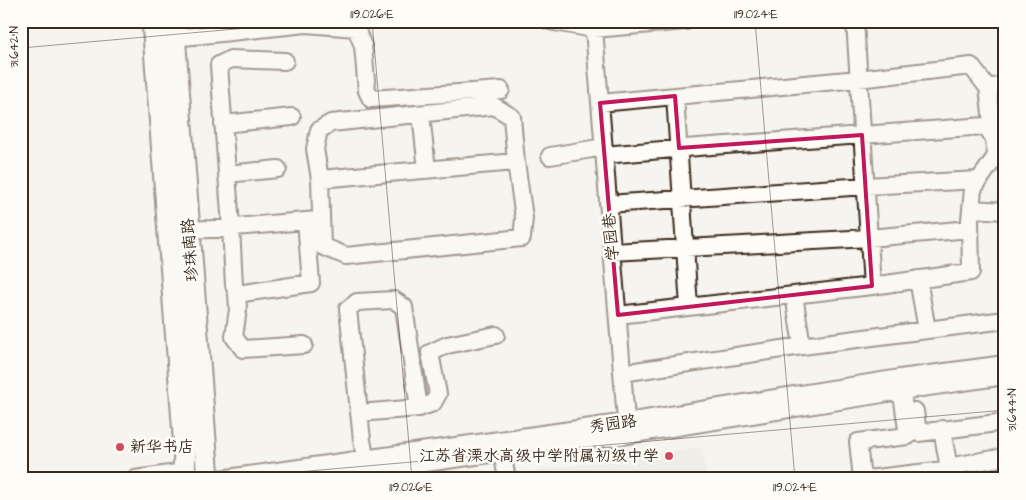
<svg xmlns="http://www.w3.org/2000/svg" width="1026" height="500" viewBox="0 0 1026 500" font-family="'Architects Daughter','LXGW WenKai TC',sans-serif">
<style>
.built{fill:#e7e5df}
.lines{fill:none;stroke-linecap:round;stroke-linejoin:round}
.minor-casing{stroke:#3b2a1e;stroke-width:20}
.major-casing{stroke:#3b2a1e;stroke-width:25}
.minor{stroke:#fdfcf7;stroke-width:16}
.major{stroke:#fdfcf7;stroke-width:21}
.marked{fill:none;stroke:#c2185b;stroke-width:4;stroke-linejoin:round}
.ticks{fill:none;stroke:#3b2a1e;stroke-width:1;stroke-opacity:0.45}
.poi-dot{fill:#d1495b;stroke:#fdfcf7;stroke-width:2}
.labels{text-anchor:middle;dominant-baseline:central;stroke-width:5;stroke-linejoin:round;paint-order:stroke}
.street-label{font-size:16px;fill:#3b2a1e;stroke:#fdfcf7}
.poi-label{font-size:16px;fill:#3b2a1e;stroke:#fdfcf7;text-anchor:start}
.neatline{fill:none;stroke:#3b2a1e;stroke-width:2}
.ticks-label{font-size:12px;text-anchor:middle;fill:#3b2a1e}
</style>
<rect width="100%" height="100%" fill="#f5f4ee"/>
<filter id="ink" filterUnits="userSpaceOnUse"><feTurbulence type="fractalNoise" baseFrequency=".02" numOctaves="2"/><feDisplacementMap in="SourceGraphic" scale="10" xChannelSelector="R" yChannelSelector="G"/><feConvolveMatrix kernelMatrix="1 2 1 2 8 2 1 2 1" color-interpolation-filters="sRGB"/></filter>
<g filter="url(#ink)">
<!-- built -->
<path class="built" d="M702 447 706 479H484L567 466Z"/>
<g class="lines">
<!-- minor casing -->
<g class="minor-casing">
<path id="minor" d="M549 21 594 29 686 21
M855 21 872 286
M594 29 627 432
M174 38 306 24 356 28 363 46 367 91 371 99 501 90
M988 88 1005 85
M675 96 689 307
M600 103 858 79 971 66 988 88 996 156 973 189 970 220 971 272 872 286 618 315
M421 114 427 170
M223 124 292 117
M604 155 685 148 985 126 994 138
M550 156 604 147
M227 174 278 169
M320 179 315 149 319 130 331 123 494 106 512 117 516 162 524 218 522 238 346 256 322 246 320 179 516 162
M608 204 865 186 979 180
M971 209 1005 211
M179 230 211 229 317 220
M612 252 869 238 970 229
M918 279 927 330
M237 294 234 285 231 227 219 65 231 59 285 61
M794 295 802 346
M304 345 243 349 234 337 238 309 237 294 311 283 306 221
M622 373 802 346 1005 320
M419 408 433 403 438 394 430 353 447 345 496 335
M915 411 918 433 1005 422
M359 413 419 408 404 307 394 300 357 302 348 309 362 440 364 451V459
M942 429 948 463 953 466
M502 452 507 479
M954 477 953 466 1005 457
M135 479 184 472 203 479
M220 479 627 422 900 378 1005 364
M311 479 627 435 901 391 1005 376
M862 479 858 442 908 436 900 380
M867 479 953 469"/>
</g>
<!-- major casing -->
<g class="major-casing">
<path id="major" d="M153 21 185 449 184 472 185 479
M173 21 208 479"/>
</g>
<!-- minor -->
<use href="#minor" class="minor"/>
<!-- major -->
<use href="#major" class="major"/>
</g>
</g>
<!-- marked area -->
<path d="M0 0H1026V500H0ZM675 96 679 148 862 135 872 286 618 315 600 103Z" fill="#f5f4ee" fill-opacity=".55" fill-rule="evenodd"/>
<path class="marked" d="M675 96 679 148 862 135 872 286 618 315 600 103Z"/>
<!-- ticks -->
<path class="ticks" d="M372 21 412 479M755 21 795 479M21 48 326 21M21 395 29 479M218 479 1005 410"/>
<!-- markers -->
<g class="poi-dot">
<circle cx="120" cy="447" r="5"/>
<circle cx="669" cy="456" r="5"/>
</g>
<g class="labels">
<!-- street labels -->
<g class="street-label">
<text transform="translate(611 237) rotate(-95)">学园巷</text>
<text transform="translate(190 250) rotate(-94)">珍珠南路</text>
<text transform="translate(613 424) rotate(-8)">秀园路</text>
</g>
<!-- poi labels -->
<g class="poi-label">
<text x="130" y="447">新华书店</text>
<text x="659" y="456" text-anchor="end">江苏省溧水高级中学附属初级中学</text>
</g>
</g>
<!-- margin -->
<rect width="1026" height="500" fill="none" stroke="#fdfcf7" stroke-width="55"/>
<rect x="28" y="28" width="970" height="444" class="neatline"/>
<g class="ticks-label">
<text x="372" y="18">119.026°E</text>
<text x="756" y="18">119.024°E</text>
<text transform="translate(14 47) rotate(-90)" y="4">31.642°N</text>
<text transform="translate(1012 410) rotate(-90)" y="4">31.644°N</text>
<text x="411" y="491">119.026°E</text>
<text x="795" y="491">119.024°E</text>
</g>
</svg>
